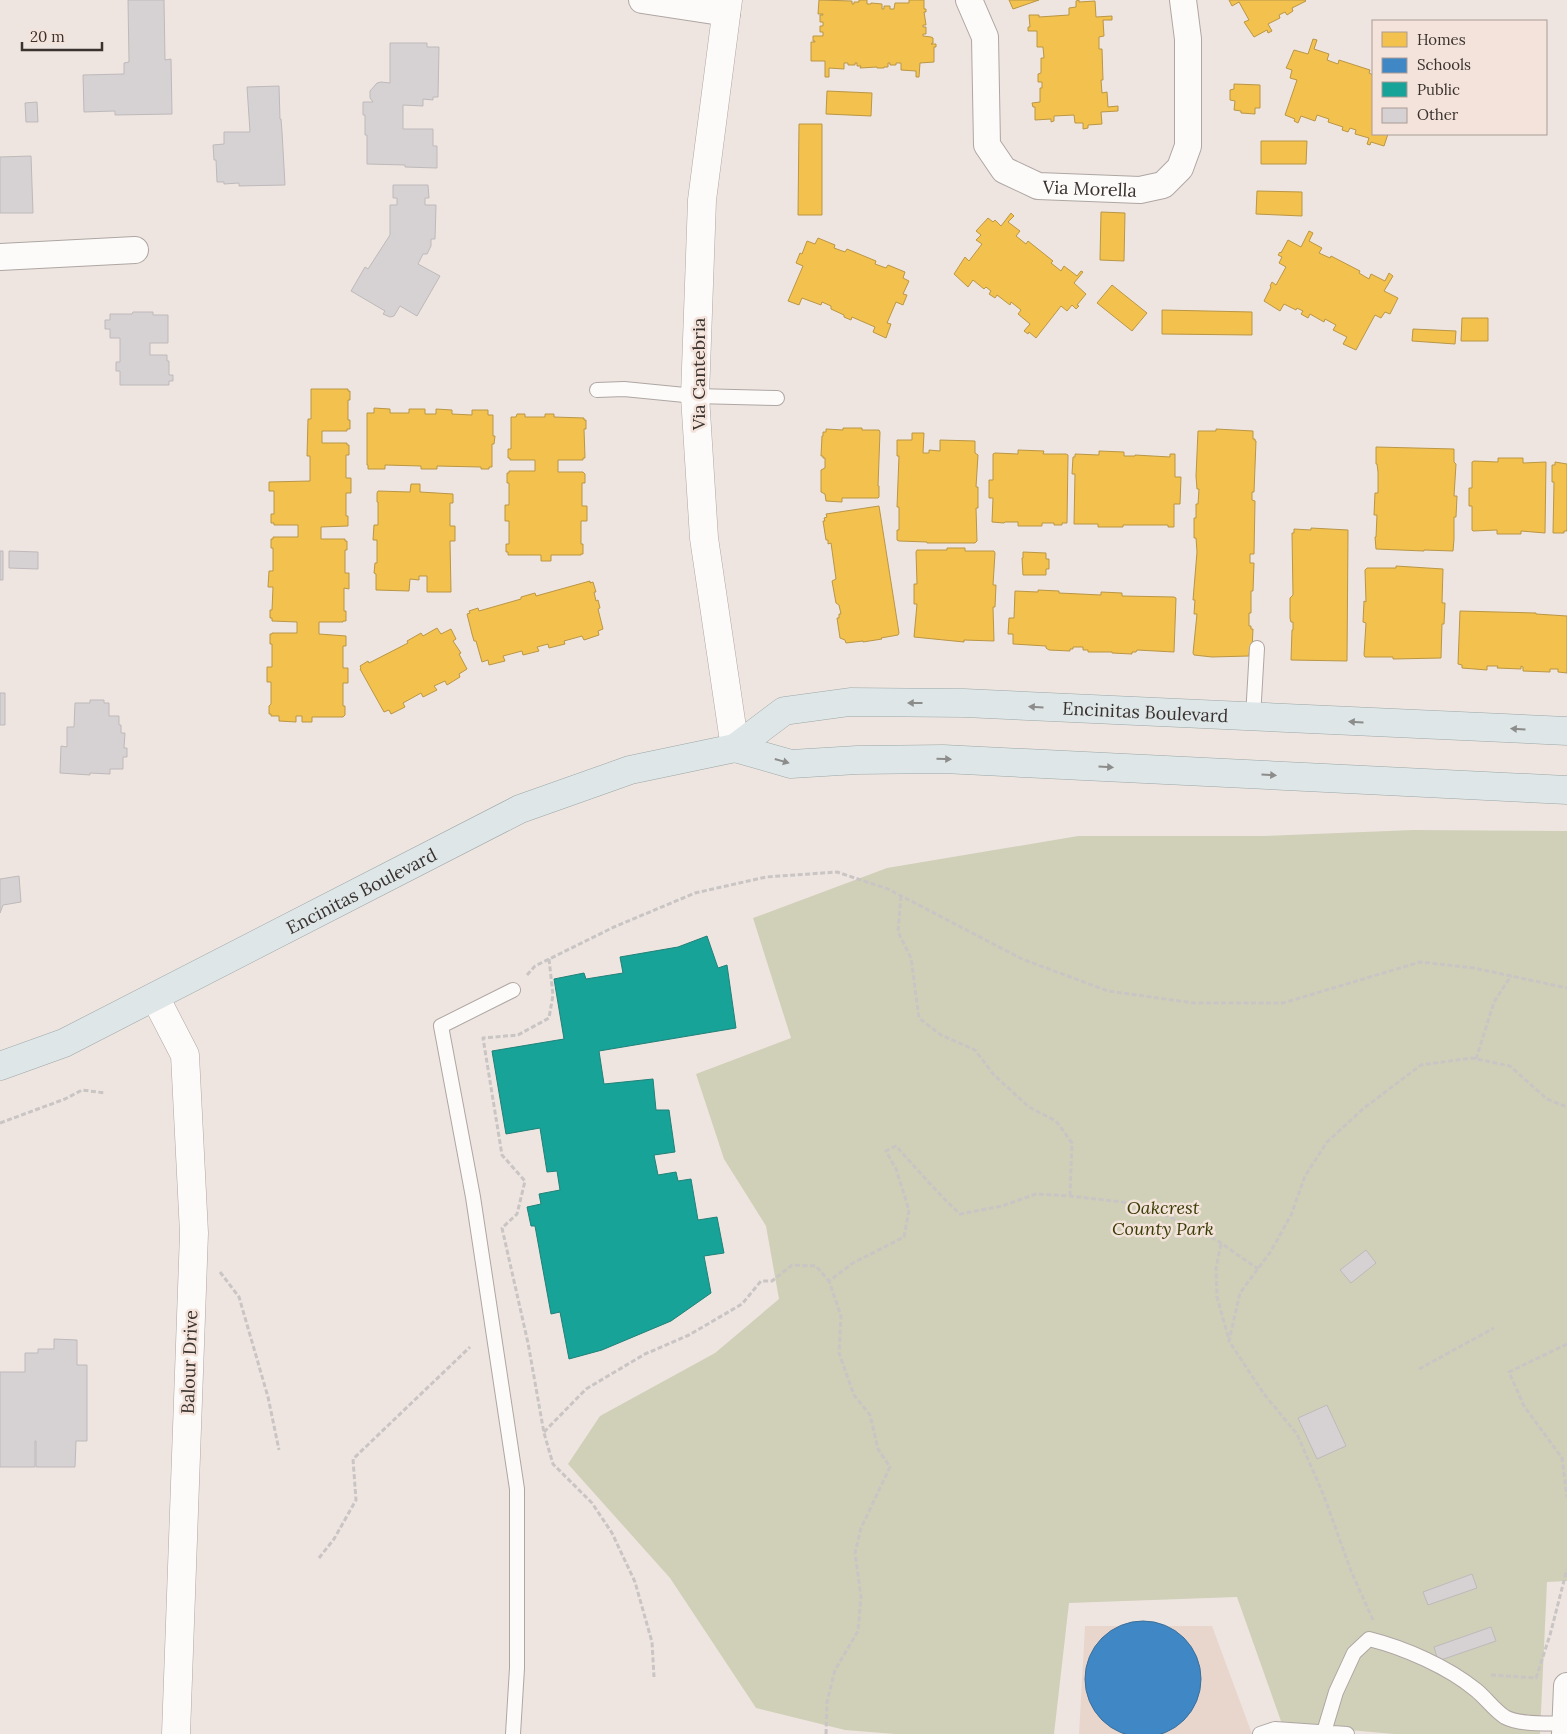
<svg xmlns="http://www.w3.org/2000/svg" width="1567" height="1734" viewBox="0 0 1567 1734" font-family="Lora,serif">
<style>
.built{fill:#e8d6cd}
.green{fill:#d0d0b8}
.homes{fill:#f2c14e;stroke:#ba9645}
.schools{fill:#3f88c5;stroke:#3d6e98}
.public{fill:#17a398;stroke:#218178}
.building{fill:#d6d1d2;stroke:#beb9ba}
.lines{fill:none;stroke-linecap:round;stroke-linejoin:round}
.lane-casing{stroke:#aea6a2;stroke-width:16}
.street-casing{stroke:#aea6a2;stroke-width:28}
.secondary-casing{stroke:#aea6a2;stroke-width:29}
.primary-casing{stroke:#9ca7a7;stroke-width:29}
.path{stroke:#c9c5c4;stroke-width:3;stroke-dasharray:5 2.5;stroke-linecap:butt}
.lane{stroke:#fcfbfa;stroke-width:14}
.street{stroke:#fcfbfa;stroke-width:26}
.secondary{stroke:#fcfbfa;stroke-width:28}
.primary{stroke:#dee6e7;stroke-width:28}
.oneway{fill:#8c8c8b}
.labels{text-anchor:middle;dominant-baseline:central;stroke-width:5;stroke-linejoin:round;paint-order:stroke}
.street-label{font-size:18px;fill:#39322f;stroke:#f4e3da}
.park-label{font-size:18px;font-style:italic;fill:#393d06;stroke:#f4e3da}
</style>
<rect width="100%" height="100%" fill="#eee5e0"/>
<!-- built -->
<path class="built" d="M1085 1626H1212L1252 1734H1079Z"/>
<!-- green -->
<path class="green" d="M1413 830 1567 831V1581L1547 1582 1540 1734H1394L1282 1724 1237 1597 1069 1603 1054 1734H895L845 1730 756 1708 670 1578 568 1464 600 1416 715 1353 779 1299 766 1226 724 1159 696 1074 791 1038 753 918 887 868 1078 836H1263Z"/>
<!-- homes -->
<path class="homes" d="M819 0 852 1V4H854V2H859V0H867V4H871V3L882 4V9H884V6H890V9H894L895 3H909V0H924V9H926V12H924L926 25H923V27H926V34H923V36L931 37 933 38V43L931 44H936V47H934V62L920 63 919 77H916V71L901 70V63H896V65H890V63H888V67H884V68H877V67L860 68 861 66H857V63H855V65H848V63H844V69L829 68V77H825V61H811V42H815V41H813V36H823V32H820V26H823V22H820V15H823V14H818Z
M1009 0H1039L1013 9Z
M1079 0V2L1095 1 1096 17 1112 16V20H1103L1104 36 1099 37V49H1102L1103 80H1101L1102 93 1107 92 1108 107 1118 106V111L1101 112 1102 124 1088 125V128L1083 129V123H1075L1074 115 1054 116V121L1051 122V119L1035 120V107H1033L1032 103 1040 102V88H1042V82H1038V74L1041 73V58H1044L1043 47H1037V31H1028V27H1030L1029 15H1039V17L1069 15V8L1076 7V1Z
M1229 0H1305L1306 1 1292 8 1293 11 1287 15 1285 12 1279 15 1280 18 1268 24 1272 31 1268 33 1267 30 1254 37 1244 22 1249 20 1239 2 1232 6Z
M1313 39 1317 40 1314 49 1329 54 1327 60 1338 64 1339 60 1370 70 1369 73 1373 75V134H1388L1384 146 1371 142 1370 145 1367 144 1369 138 1355 134 1356 130 1350 128 1348 132 1342 130 1343 127 1328 122 1329 119 1317 115 1315 121 1301 116 1298 123 1294 121 1295 119 1285 115 1297 80 1290 78 1292 70 1286 68 1288 64 1294 50 1308 54Z
M1234 84 1260 85V108H1255V114L1241 113V111L1234 110 1235 101 1230 100V90L1234 89Z
M827 91 872 93 871 116 826 114Z
M799 124H822V215H798Z
M1261 141H1307L1306 164H1261Z
M1257 191 1302 192V216L1256 214Z
M1101 212 1125 213 1124 261 1100 260Z
M1011 213 1014 216 1008 222 1020 231 1016 236 1026 244 1028 241 1053 261 1051 263 1061 271 1064 266 1077 276 1081 271 1083 272 1074 283 1086 294 1077 305 1079 306 1076 309 1072 305 1067 311 1061 306 1036 338 1029 332 1028 334 1024 331 1030 324 1018 314 1021 310 1011 302 1010 305 997 295 995 298 989 294 991 291 986 287 984 289 973 280 968 287 954 274 965 257 969 261 982 244 976 240 981 235 976 231 988 218 993 222 995 220 1001 226Z
M1309 231 1313 233 1309 241 1322 248 1319 253 1330 258 1331 256 1360 271 1359 273 1369 279 1371 274 1385 281 1389 273 1393 276 1384 291 1398 298 1390 314 1385 312 1381 318 1375 315 1356 350 1343 344 1347 337 1333 330 1336 325 1325 319 1324 322 1310 314 1308 318 1301 314 1303 311 1297 308 1296 310 1284 304 1280 311 1264 301 1271 287 1270 286 1272 282 1276 285 1286 267 1279 263 1282 257 1278 255 1280 252 1281 253 1288 240 1301 247Z
M818 238 835 245 834 248 845 252 847 249 876 261 875 264 886 268 888 265 905 272 903 278 909 281 903 294 907 295 903 305 896 302 887 323 891 324 886 338 873 332 875 327 852 317 851 320 844 317V315L831 309V306L822 302 821 305 802 298 799 305 788 301 803 266 796 263 800 253 802 254 807 241 815 244Z
M1112 285 1147 313 1132 331 1097 303Z
M1162 310 1252 312V335L1162 334Z
M1462 318H1488V341H1461Z
M1413 329 1456 331 1455 344 1412 341Z
M311 389H348V391H350V400H348V420H350V429H347V431H322V443H347V445H349V455H346V478H351V493H346V516H348V526L321 527V539H345V541H347V550H345V573H349V589L344 588V611H346V621H343V622H319V634L346 636V646H343V668H348V683H343V706H345V715L343 717H312V722H302V716H296V722L279 721V716H271V714H269V706L271 704V682H267V667H272V644H270V634H272V633H297V622L272 621V618H270V610H272L273 587H268L269 571H273V548H271V539H273V537H298V525H274V523H271V514H274V491H269V482L310 481V456H307L308 419H311Z
M374 408 390 409V413H409V409H425V414H436V409L452 410V414L472 415V410H488V415H493V436H495L494 444H492V467H489V469H481V467L437 466V469H421V466L385 465V469H368V465H367V413H374Z
M517 414H525V417H545V414H554V417L584 418V420H586V429H584L585 458H583V460H558V472H583L585 474V483H582V506H587V521H581V544H583V554H581V555H551V561H541V555H508V552H506V544H509V521H505V505H509V483H507V473H509V471H535V460H510V458H508V449H511V417H516Z
M843 428H862V430H879L880 432 878 486H879V497L878 498H842V502L826 501 825 494 821 492V470L825 468V458H823V456H821L822 436H823V432H826V429L843 430Z
M1216 429 1253 431V439H1255V441H1256L1254 492H1252V500L1255 501 1254 554H1250V563H1254L1253 591H1251V613H1249V626H1251V629H1253L1252 649 1250 653H1249V656L1212 657 1194 655 1193 653 1197 614H1194L1195 600H1193L1197 552 1196 538H1194V518H1196V504H1198L1199 489H1197L1196 476 1198 431H1216Z
M912 433H924L923 453H929V450L940 451V440L975 441V453L978 455 976 487H978V508H976L977 541 975 543H927V542L899 541 897 540V530H899V507H897L899 456H897V440H912Z
M1376 447 1454 449V462L1456 464 1454 496H1457L1456 517H1454V539L1453 551 1424 550V551L1376 549 1375 537H1376L1377 515H1374L1375 493H1378V472L1377 464H1376Z
M1018 450 1044 451 1043 454H1066L1068 455 1067 523H1062V525H1054V523H1042V526H1018V522H1005L1004 523 992 522 993 498H989V480H993V454L995 453 1018 454Z
M1099 451 1124 452V456H1135V455L1170 457V454H1175V477H1181L1180 504H1174V527H1168V525H1123V527H1098V524H1074L1075 474H1072L1073 457H1075V454L1099 455Z
M1498 458H1523V463L1546 462 1545 533 1521 531V534H1497V530L1473 531 1472 530V506H1469V488H1472V462L1474 461 1498 462Z
M1555 462 1567 464V531H1564V533H1553L1554 482H1552V465H1555Z
M411 484H420V492L453 494V503H450V526H455V541H450L451 592H427V576H419V580L410 579 409 591 376 590V574L374 573 375 563H377V540H373L374 525H378V502H377V493L378 491 410 492Z
M879 506 899 633 898 635 881 638 882 639 863 642V641L846 643 845 640 840 638 837 618H839V614H841L839 605 836 603 832 581 836 579 831 543 828 544V540H826L823 521H825L824 518 827 517 826 514Z
M1311 528 1348 530V532L1347 661 1291 660 1292 630H1293V622H1291L1290 618V598L1293 595 1292 533H1294V529L1311 530Z
M947 548H965V551H994L995 553 993 585H996L995 607H993L994 641 964 640V642L914 637 917 604H914V584H917L916 552 917 550H947Z
M1023 552 1046 553V559H1049V569H1046V575H1023L1022 558H1023Z
M1396 566 1443 569 1442 603H1445L1444 624H1442L1441 658 1393 659V657H1365L1364 655 1366 623 1363 622 1364 601 1366 602 1365 570 1367 568H1396Z
M590 581V583L593 582 596 592H594L596 601 598 600 600 608 598 609 603 629 598 631 599 635 584 640 582 636 564 641 565 644 549 648 548 644 537 647 539 651 523 655 522 651 503 656 505 661 489 665 488 660 482 662 476 641H474L472 634 467 614 470 613 469 611 478 608 479 611 521 599V597L535 593 536 596Z
M1038 590 1059 591V593L1101 595V592L1122 593V596L1174 597 1176 598 1174 652 1137 650 1136 652H1132V654L1112 653V652H1088V650H1083V647H1073V649H1070V651L1049 650 1046 648V646L1013 644V634H1008L1009 618H1014L1015 591 1038 592Z
M1460 611 1536 613V614L1567 616V673L1558 672V669H1550V672L1523 671V667L1521 666V669L1497 668 1498 666H1487V670L1462 668V665L1458 664Z
M437 628 441 634 451 629 456 639 453 641 461 653 459 654 467 669 459 674 460 677 447 685 445 681 434 686 437 690 423 697 421 693 403 703 405 707 391 714 389 710 384 712 360 669 361 668 360 666 368 661 369 663 408 643 407 641 421 633 423 636Z"/>
<!-- schools -->
<path class="schools" d="M1085 1679a58 58 0 1 1 116 0a58 58 0 1 1-116 0Z"/>
<!-- public -->
<path class="public" d="M707 936 718 968 727 965 736 1028 599 1051 604 1084 653 1079 656 1110H669L675 1152 654 1155 658 1175 676 1172 678 1181 691 1179 698 1220 717 1217 724 1253 704 1256 711 1293 671 1321 602 1350 569 1359 560 1312 551 1314 535 1226H531L527 1207 541 1204 539 1194 560 1190 557 1171 547 1172 540 1128 506 1134 492 1051 564 1039 554 979 584 973 586 979 623 973 620 957 678 947Z"/>
<!-- building -->
<path class="building" d="M128 0H164L165 60 171 59 172 114 115 115V111L84 112 83 75 124 74V63L129 62Z
M390 43H427V47H439L438 97H433V100L423 99V106L403 105V129H433V146H437V168L405 167V165L367 164V135H365V115H363V102H373L370 98V91L377 83 381 82 390 83Z
M279 86 280 119H281L282 132 285 185 239 186V183L224 184V182H217L216 160H214L213 145 224 144V132H250L247 87Z
M37 102 38 122H26L25 103Z
M31 156 33 213H0V157Z
M393 185H428L429 198H425V205H436L435 239H431V246L427 254H423L418 264 440 276 417 316 400 306 394 316 390 317 383 314 385 311 351 291 365 267 368 269 390 235V205H397V198H393Z
M133 312H153V315H168V343H150V355H167V361H169V375H173V381H169V385H120V371H116V362H120V338H110V329H105V320H110V314H132Z
M0 551H3V580H0Z
M9 551 38 552V569L9 568Z
M0 693H5V725H0Z
M90 700H104V703H109V716H119V725H121V733H125L124 748H127V757H123V769H110V774L90 773V775L60 773 61 746 67 747V727H74L75 703H90Z
M19 876 21 902 3 905 0 913V879Z
M1366 1250 1376 1263 1351 1283 1340 1270Z
M54 1339 77 1340V1365H87V1441H76L75 1467H36V1441H35V1467H0V1372H25V1353H38V1349H54Z
M1327 1405 1346 1446 1317 1459 1298 1418Z
M1472 1574 1477 1588 1428 1605 1423 1592Z
M1491 1627 1496 1641 1438 1661 1434 1647Z"/>
<g class="lines">
<!-- lane casing -->
<g class="lane-casing">
<path id="lane" d="M597 390 624 389 695 396 777 398
M1253 717 1257 648
M1324 1732 1336 1692 1354 1653 1369 1639C1405 1648 1448 1667 1476 1690 1486 1698 1494 1710 1505 1717 1519 1725 1549 1723 1565 1724
M513 1734 517 1668V1489L473 1197 441 1026 513 990
M1260 1734 1275 1729 1347 1734"/>
</g>
<!-- street casing -->
<g class="street-casing">
<g id="street">
<path d="M642 0 727 13"/>
<path id="s1" d="M969 0 985 37 987 145 1004 170 1038 186 1140 190 1163 185 1180 168 1188 146V39L1183 0"/>
<path d="M0 257 135 250"/>
<path d="M1565 1734 1567 1686"/>
</g>
</g>
<!-- secondary casing -->
<g class="secondary-casing">
<path id="secondary" d="M728 0 702 200 695 396 704 538 735 748
M155 997 185 1055 194 1233 176 1734"/>
</g>
<!-- primary casing -->
<g class="primary-casing">
<g id="primary">
<path d="M735 748 791 764 857 760 943 759 1567 790"/>
<path id="s2" d="M0 1066 64 1043 520 809 630 770 735 748 784 711 850 702 964 703 1567 731"/>
</g>
</g>
<!-- path -->
<path class="path" d="M901 896 898 932 911 958 919 1018 941 1035 975 1050 994 1075 1029 1107 1056 1121 1072 1143 1070 1196
M549 959 553 995 549 1018 518 1035 483 1038 502 1155 525 1181 517 1214 502 1228 528 1343 544 1433 553 1464 592 1503 612 1533 635 1582 652 1642 654 1677
M527 975 535 966 614 927 695 893 766 877 837 872 888 889 1022 959 1108 991 1194 1003H1283L1420 962 1474 968 1567 988
M1476 1059 1494 1002 1511 976
M0 1123 65 1099 82 1090 105 1093
M1221 1244 1216 1268 1217 1297 1229 1340
M220 1272 239 1297 268 1397 279 1450
M1567 1344 1509 1372 1524 1406 1562 1458 1567 1497
M1419 1369 1494 1328
M544 1432 586 1389 645 1354 689 1335 742 1304 761 1281H772L792 1265 816 1266 829 1281
M319 1558 334 1539 356 1500 353 1459 470 1347
M1373 1620 1351 1571 1324 1496 1297 1434 1264 1394 1229 1341 1240 1293 1271 1251 1291 1215 1305 1176 1327 1142 1364 1108 1421 1065 1472 1058 1510 1066 1547 1099 1567 1107
M1491 1675 1536 1678 1550 1635 1567 1569
M826 1734 827 1702 835 1670 858 1631 861 1597 855 1553 861 1528 890 1467 878 1449 870 1415 854 1395 839 1353 841 1316 829 1281 853 1263 904 1237 909 1210 896 1169 886 1151 896 1146C917 1169 937 1193 960 1214L1002 1206 1036 1194 1070 1196 1139 1204 1190 1226 1218 1241 1258 1269"/>
<!-- lane -->
<use href="#lane" class="lane"/>
<!-- street -->
<use href="#street" class="street"/>
<!-- secondary -->
<use href="#secondary" class="secondary"/>
<!-- primary -->
<use href="#primary" class="primary"/>
</g>
<!-- one-way arrows -->
<defs><path id="oneway-solid" d="M-6-.8H1V-3.2L6.5 0L1 3.2V.8H-6Z" transform="scale(1.25)"/></defs>
<g class="oneway">
<use href="#oneway-solid" transform="translate(915 703) rotate(-180)"/>
<use href="#oneway-solid" transform="translate(1036 707) rotate(-177)"/>
<use href="#oneway-solid" transform="translate(1356 722) rotate(-177)"/>
<use href="#oneway-solid" transform="translate(1518 729) rotate(-177)"/>
<use href="#oneway-solid" transform="translate(944 759) rotate(1)"/>
<use href="#oneway-solid" transform="translate(782 761) rotate(16)"/>
<use href="#oneway-solid" transform="translate(1106 767) rotate(3)"/>
<use href="#oneway-solid" transform="translate(1269 775) rotate(3)"/>
</g>
<g class="labels">
<!-- street labels -->
<g class="street-label">
<text stroke="none"><textPath href="#s1" startOffset="268">Via Morella</textPath></text>
<text transform="translate(698 374) rotate(-90)">Via Cantebria</text>
<text stroke="none"><textPath href="#s2" startOffset="1228">Encinitas Boulevard</textPath></text>
<text stroke="none"><textPath href="#s2" startOffset="402">Encinitas Boulevard</textPath></text>
<text transform="translate(189 1362) rotate(-88)">Balour Drive</text>
</g>
<!-- park labels -->
<g class="park-label">
<text x="1163" y="1207">Oakcrest<tspan x="1163" dy="21">County Park</tspan></text>
</g>
</g>
<!-- legend -->
<rect x="1372" y="20" width="175" height="115" fill="#f4e3da" stroke="#a99c96"/>
<rect x="1382" y="32" width="25" height="15" fill="#f2c14e" stroke="#a99c96"/>
<text x="1417" y="45" font-size="15" fill="#39322f">Homes</text>
<rect x="1382" y="58" width="25" height="15" fill="#3f88c5" stroke="#a99c96"/>
<text x="1417" y="70" font-size="15" fill="#39322f">Schools</text>
<rect x="1382" y="82" width="25" height="15" fill="#17a398" stroke="#a99c96"/>
<text x="1417" y="95" font-size="15" fill="#39322f">Public</text>
<rect x="1382" y="108" width="25" height="15" fill="#d6d1d2" stroke="#a99c96"/>
<text x="1417" y="120" font-size="15" fill="#39322f">Other</text>
<!-- scale -->
<path d="M22 42v8h80v-8" fill="none" stroke="#39322f" stroke-width="2.5"/>
<text x="30" y="42" font-size="15" fill="#39322f" stroke="#f4e3da" stroke-width="4" paint-order="stroke">20 m</text>
</svg>
